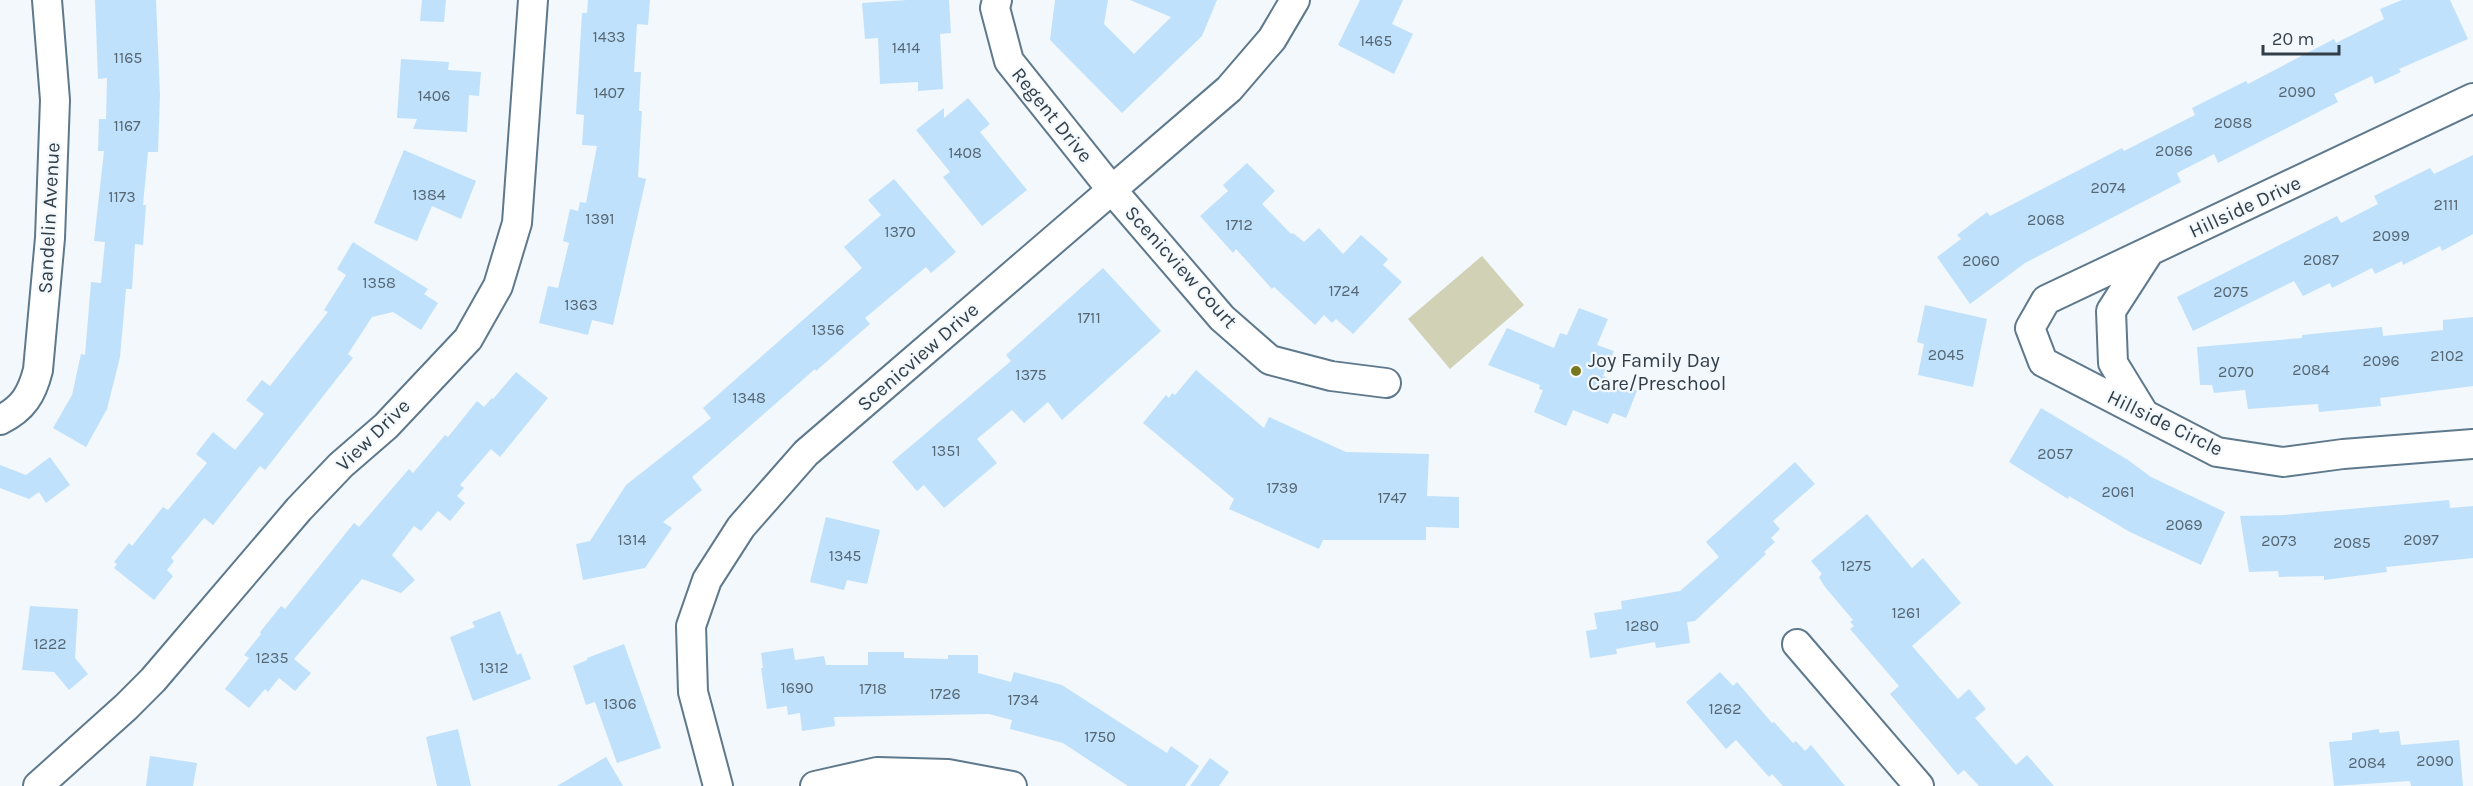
<svg xmlns="http://www.w3.org/2000/svg" width="2473" height="786" viewBox="0 0 2473 786" font-family="Karla,sans-serif">
<style>
.green{fill:#d0d1b5}
.building{fill:#c0e1fb}
.lines{fill:none;stroke-linecap:round;stroke-linejoin:round}
.minor-casing{stroke:#5e788c;stroke-width:32}
.minor{stroke:#fff;stroke-width:28}
.poi-dot{fill:#78771d;stroke:#f2f8fc;stroke-width:2}
.labels{text-anchor:middle;dominant-baseline:central;stroke-width:4.5;stroke-linejoin:round;paint-order:stroke}
.number-label{font-size:16px;fill:#566774}
.street-label{font-size:20px;fill:#323e47;stroke:#f2f8fc}
.poi-label{font-size:20px;fill:#323e47;stroke:#f2f8fc;text-anchor:start}
</style>
<rect width="100%" height="100%" fill="#f2f8fc"/>
<!-- green -->
<path class="green" d="M1482 256 1524 305 1450 369 1408 319Z"/>
<!-- building -->
<path class="building" d="M95 0H156L160 95 158 152H148L143 205H146L143 245 135 244 132 289H126L120 357 107 409 86 447 53 428 72 395 81 354 85 355 91 282 101 283 105 242 94 241 104 151H98L99 119H106L107 78 98 79Z
M422 0H446L444 22 420 21Z
M588 0H650L648 25 637 24 634 72H641L639 111H642L638 177 646 179 613 325 592 320 588 335 539 323 548 286 558 288 569 243 563 241 570 209 578 211 580 202 586 203 597 146 582 145 584 115 576 114 582 13H587Z
M907 0H949L951 33 940 34 943 89 918 91V82L880 84 878 38 865 39 862 3Z
M1055 0H1108L1104 24 1134 54 1171 17 1130 0H1217L1202 36 1122 113 1050 40Z
M1360 0H1403L1392 24 1413 34 1394 74 1338 45Z
M2402 0H2450L2468 39 2399 69 2401 72 2375 84 2372 76 2334 94 2338 102 2218 163 2214 154 2177 173 2181 182 2025 263 1970 304 1937 257 1961 239 1957 235 1987 212 1990 216 2122 148 2124 151 2195 115 2192 108 2246 81 2248 84 2334 39 2336 43 2384 19 2380 9Z
M401 59 449 62 448 70 481 72 479 96 469 95 467 132 413 129 417 119 397 118Z
M968 98 990 124 980 132 1027 190 982 226 943 177 950 172 916 130 944 108V118Z
M404 150 476 181 461 219 432 206 417 241 374 223Z
M2473 155V234L2442 251 2440 246 2403 265 2402 261 2375 274 2372 268 2332 288 2330 283 2303 296 2294 281 2193 331 2177 297 2337 216 2341 223 2378 204 2374 196 2430 168 2434 174Z
M1247 163 1275 191 1262 204 1291 234 1293 233 1304 242 1319 228 1343 254 1361 235 1388 259 1383 265 1402 282 1353 334 1336 319 1332 323 1324 315 1315 325 1274 287 1272 289 1236 249 1233 253 1200 216 1228 191 1223 185Z
M894 179 956 252 931 273 926 267 865 318 870 324 816 371 815 369 692 477 702 490 663 522 672 528 645 568 583 580 576 544 590 541 626 485 711 418 703 408 862 268 844 247 881 215 868 200Z
M353 242 428 289 424 294 438 303 421 330 393 312 372 317 348 354 353 358 265 470 260 466 213 525 204 518 171 558 174 561 167 570 173 576 154 600 114 568 117 564 114 562 129 543 132 546 163 507 168 510 207 463 196 454 213 432 235 450 264 414 246 400 262 380 270 386 328 312 324 310 346 275 337 269Z
M1103 268 1161 331 1062 420 1048 402 1024 423 1012 410 977 439 997 463 944 508 924 485 917 491 892 462 1011 361 1006 355Z
M1925 305 1987 319 1973 387 1918 375 1924 344 1917 342Z
M1579 308 1608 319 1597 345 1614 351 1603 376 1637 391 1626 418 1613 413 1608 424 1573 410 1566 426 1534 412 1543 390 1539 389 1540 385 1488 365 1507 328 1554 348 1560 333 1567 335Z
M2473 317V386L2380 398 2381 406 2319 412 2318 404 2248 409 2245 390 2214 393 2212 385H2200L2197 347 2302 338V335L2382 327 2383 336 2443 330V320Z
M1196 370 1264 428 1269 417 1346 452 1429 454 1427 496 1459 497V528L1426 527V540H1323L1319 549 1229 509 1234 499 1143 423 1166 395 1169 398 1172 393 1175 395Z
M516 372 548 398 500 457 491 449 460 485 464 488 457 496 465 503 450 521 438 511 421 531 414 526 392 555 415 580 401 593 362 579 294 659 311 673 295 691 279 678 268 692 265 689 249 708 225 689 249 658 244 655 261 634 260 632 281 606 285 609 354 523 359 527 409 469 413 473 445 435 448 437 477 401 484 407 492 398 493 399Z
M2041 408 2128 460 2151 477 2225 512 2201 565 2130 532 2069 496 2068 499 2009 462Z
M50 457 70 485 46 503 39 492 29 499 0 488V465L26 475Z
M1795 462 1815 484 1773 521 1780 529 1771 538 1775 542 1764 552 1766 554 1695 621 1687 622 1690 643 1656 648 1655 642 1616 649 1617 654 1590 658 1586 631 1597 629 1594 613 1622 609 1621 601 1680 591 1719 557 1706 542Z
M2449 500 2450 508 2473 506V558L2386 567 2387 572 2324 580V576L2279 577 2278 571 2249 572 2240 516 2284 515Z
M1867 514 1912 568 1923 558 1961 603 1912 646 1958 699 1969 689 1986 709 1975 718 2016 765 2027 755 2054 786H1979L1964 770 1958 775 1890 694 1899 686 1850 629 1854 626 1850 622 1853 620 1825 587 1819 577 1822 574 1811 561Z
M826 517 880 530 867 584 847 580 844 590 810 582Z
M30 606 78 609 75 658 88 674 69 690 54 672 22 670Z
M500 611 517 655 521 653 531 679 473 701 450 637 475 627 472 622Z
M624 644 661 748 617 763 595 702 586 705 573 666 587 660V658Z
M793 648 795 660 824 656 826 665H868V652H904V658L948 659V655H978V673L1011 682 1014 672 1062 685 1167 753 1171 746 1199 766 1185 786H1128L1063 743 1010 729 1012 720 989 714 834 717 835 726 802 731 800 713 788 715 787 706 767 709 761 668H763L761 653Z
M1720 672 1733 686 1737 682 1772 723 1774 722 1793 743 1796 741 1805 751 1811 745 1845 786H1783L1772 774 1769 777 1736 740 1726 749 1686 702Z
M458 729 471 786H437L426 737Z
M2379 729V733L2399 731 2401 745 2459 740 2463 786H2411L2410 781 2334 786 2329 742 2352 740V733Z
M150 756 197 763 193 786H146Z
M606 757 623 786H557Z
M1210 758 1229 772 1219 786H1190Z"/>
<g class="lines">
<!-- minor casing -->
<g class="minor-casing">
<path id="minor" d="M997 0 995 8 1009 61 1112 190 1222 318 1270 360 1331 376 1386 383
M2473 98 2046 300 2030 328 2043 362 2217 452 2283 462 2343 454 2473 444
M2143 412 2113 363 2111 311 2149 252
M0 420C23 409 32 394 38 370L50 238 55 100 47 0
M1797 644 1919 786
M38 786 126 707 153 680 299 509 341 465 386 426 468 339 498 286 517 223 533 0
M718 786 693 692 691 626 707 580 741 527 806 453 1229 89 1272 39 1295 0
M815 786 877 772 948 774 1012 786"/>
</g>
<!-- minor -->
<use href="#minor" class="minor"/>
</g>
<!-- markers -->
<circle class="poi-dot" cx="1576" cy="371" r="6"/>
<g class="labels">
<!-- number labels -->
<g class="number-label">
<text x="609" y="36">1433</text>
<text x="1376" y="40">1465</text>
<text x="906" y="47">1414</text>
<text x="128" y="57">1165</text>
<text x="2297" y="91">2090</text>
<text x="609" y="92">1407</text>
<text x="434" y="95">1406</text>
<text x="2233" y="122">2088</text>
<text x="127" y="125">1167</text>
<text x="2174" y="150">2086</text>
<text x="965" y="152">1408</text>
<text x="2108" y="187">2074</text>
<text x="429" y="194">1384</text>
<text x="122" y="196">1173</text>
<text x="2446" y="204">2111</text>
<text x="600" y="218">1391</text>
<text x="2046" y="219">2068</text>
<text x="1239" y="224">1712</text>
<text x="900" y="231">1370</text>
<text x="2391" y="235">2099</text>
<text x="2321" y="259">2087</text>
<text x="1981" y="260">2060</text>
<text x="379" y="282">1358</text>
<text x="1344" y="290">1724</text>
<text x="2231" y="291">2075</text>
<text x="581" y="304">1363</text>
<text x="1089" y="317">1711</text>
<text x="828" y="329">1356</text>
<text x="1946" y="354">2045</text>
<text x="2447" y="355">2102</text>
<text x="2381" y="360">2096</text>
<text x="2311" y="369">2084</text>
<text x="2236" y="371">2070</text>
<text x="1031" y="374">1375</text>
<text x="749" y="397">1348</text>
<text x="946" y="450">1351</text>
<text x="2055" y="453">2057</text>
<text x="1282" y="487">1739</text>
<text x="2118" y="491">2061</text>
<text x="1392" y="497">1747</text>
<text x="2184" y="524">2069</text>
<text x="632" y="539">1314</text>
<text x="2421" y="539">2097</text>
<text x="2279" y="540">2073</text>
<text x="2352" y="542">2085</text>
<text x="845" y="555">1345</text>
<text x="1856" y="565">1275</text>
<text x="1906" y="612">1261</text>
<text x="1642" y="625">1280</text>
<text x="50" y="643">1222</text>
<text x="272" y="657">1235</text>
<text x="494" y="667">1312</text>
<text x="797" y="687">1690</text>
<text x="873" y="688">1718</text>
<text x="945" y="693">1726</text>
<text x="1023" y="699">1734</text>
<text x="620" y="703">1306</text>
<text x="1725" y="708">1262</text>
<text x="1100" y="736">1750</text>
<text x="2435" y="760">2090</text>
<text x="2367" y="762">2084</text>
</g>
<!-- street labels -->
<g class="street-label">
<text transform="translate(1052 115) rotate(51)">Regent Drive</text>
<text transform="translate(2245 207) rotate(-25)">Hillside Drive</text>
<text transform="translate(49 218) rotate(-87)">Sandelin Avenue</text>
<text transform="translate(1181 267) rotate(48)">Scenicview Court</text>
<text transform="translate(918 357) rotate(-41)">Scenicview Drive</text>
<text transform="translate(2165 423) rotate(26)">Hillside Circle</text>
<text transform="translate(373 435) rotate(-44)">View Drive</text>
</g>
<!-- poi labels -->
<g class="poi-label">
<text x="1588" y="360">Joy Family Day<tspan x="1588" dy="23">Care/Preschool</tspan></text>
</g>
</g>
<!-- scale -->
<path d="M2263 45v9h76v-9" fill="none" stroke="#323e47" stroke-width="3"/>
<text x="2272" y="45" font-size="18" fill="#323e47" stroke="#f2f8fc" stroke-width="4.5" paint-order="stroke">20 m</text>
</svg>
